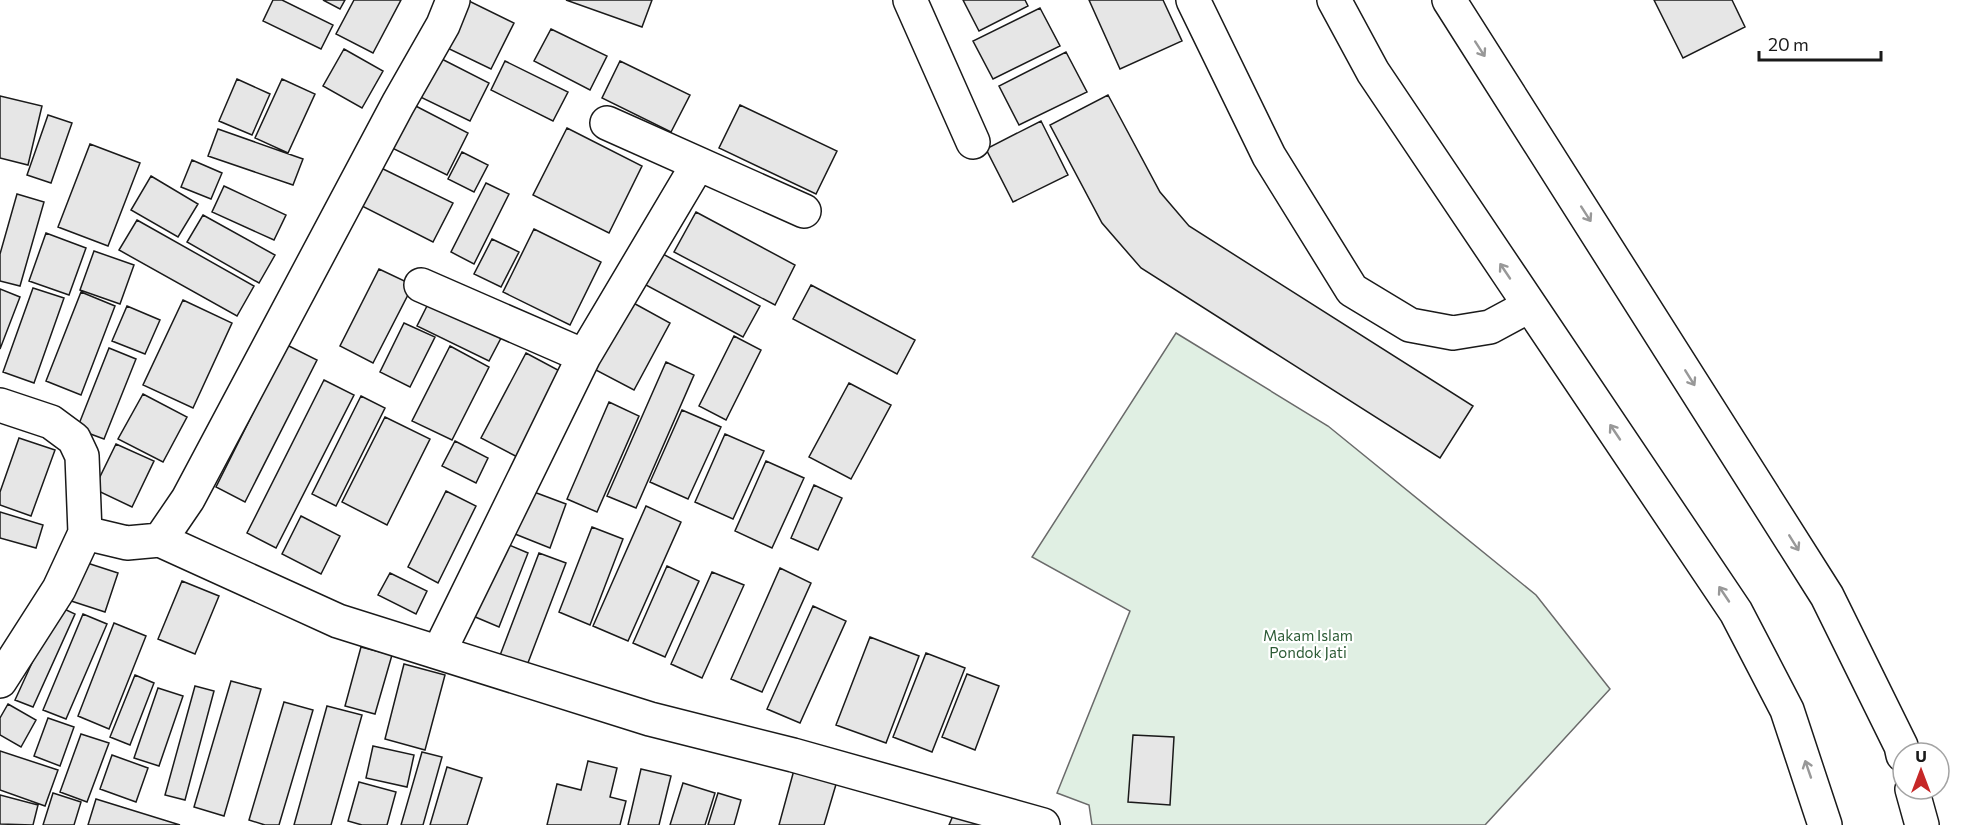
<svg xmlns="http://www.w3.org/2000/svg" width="1975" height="825" viewBox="0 0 1975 825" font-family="Commissioner,sans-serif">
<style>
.green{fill:#e0efe3;stroke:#6a6a6a;stroke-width:1.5}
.building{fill:#e6e6e6;stroke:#1a1a1a;stroke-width:1.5}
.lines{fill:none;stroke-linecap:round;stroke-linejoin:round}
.minor-casing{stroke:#1a1a1a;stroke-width:36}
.minor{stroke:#fff;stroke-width:33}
.oneway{stroke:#989898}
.labels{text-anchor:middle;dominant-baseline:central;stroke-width:4.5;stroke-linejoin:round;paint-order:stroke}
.park-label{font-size:15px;fill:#2b5a34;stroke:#fff}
</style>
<rect width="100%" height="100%" fill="#fff"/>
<!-- green -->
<path class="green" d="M1176 333 1328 426 1536 595 1610 689 1485 825H1092L1089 805 1057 793 1130 611 1032 557Z"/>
<!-- building -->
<path class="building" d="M273 0H282L333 25 321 49 263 21Z
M323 0H345L340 9Z
M354 0H401L373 53 336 34Z
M467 0 514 23 491 69 439 44Z
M566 0H652L642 27Z
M963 0H1025L1028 6 979 31Z
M1089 0H1163L1182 41 1120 69Z
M1654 0H1732L1745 27 1683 58Z
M1040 8 1060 46 993 79 973 41Z
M551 29 607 56 590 90 534 61Z
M344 49 383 71 362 108 323 86Z
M1066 52 1087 92 1019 125 999 86Z
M430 53 489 83 470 121 410 92Z
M505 61 568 92 553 121 491 90Z
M620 61 690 95 671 132 602 98Z
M237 79 270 94 252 135 219 121Z
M282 79 315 94 288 153 255 138Z
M1108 95 1160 192 1189 226 1473 406 1440 458 1141 268 1102 223 1050 125Z
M0 96 42 106 28 165 0 158Z
M408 102 468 133 447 175 386 145Z
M740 105 837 151 816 194 719 148Z
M48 115 72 123 51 183 27 175Z
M1041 121 1068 175 1013 202 986 149Z
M567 128 642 166 609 233 533 195Z
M218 129 303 159 293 185 208 156Z
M90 144 140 163 108 246 58 227Z
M462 152 488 165 474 192 448 179Z
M192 160 222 173 211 199 181 187Z
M375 165 453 203 433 242 356 203Z
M151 176 198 204 178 237 131 210Z
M486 183 509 194 474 264 451 252Z
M224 186 286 215 274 240 212 212Z
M17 194 44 202 20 286 0 281V254Z
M696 212 795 265 775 305 674 252Z
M203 215 275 255 259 283 187 242Z
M137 220 254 286 237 316 119 250Z
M534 229 601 262 570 325 503 292Z
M46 233 86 248 69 295 29 281Z
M492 239 519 252 501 287 474 274Z
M94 251 134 265 120 304 80 290Z
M661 253 760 306 743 337 644 284Z
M379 269 413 285 373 363 340 346Z
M811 285 915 340 897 374 793 319Z
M33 288 64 298 34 383 3 372Z
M0 289 20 297 0 349Z
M81 292 115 306 81 395 46 381Z
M183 300 232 323 193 408 143 385Z
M628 300 670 323 634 390 592 368Z
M429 302 501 338 489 361 417 326Z
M127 306 160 320 145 354 112 341Z
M404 323 435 337 410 387 380 372Z
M734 336 761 350 726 420 699 406Z
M287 345 317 360 245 502 216 487Z
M450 346 489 367 452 440 412 421Z
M109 348 136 359 104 439 77 429Z
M526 353 571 377 525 461 481 438Z
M666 362 694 375 636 508 607 496Z
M324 380 354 395 276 548 247 533Z
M849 383 891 405 851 479 809 457Z
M143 394 187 417 163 462 118 439Z
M361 396 385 408 336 506 312 494Z
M609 402 639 416 597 512 567 499Z
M682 410 721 427 688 499 650 482Z
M385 417 430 439 387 525 342 502Z
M725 434 764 451 733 519 695 502Z
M19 438 55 450 31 516 0 505V492Z
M455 441 488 458 476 483 442 466Z
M116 444 154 461 132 507 94 489Z
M766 461 804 478 772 548 735 531Z
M814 485 842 498 818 550 791 538Z
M526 489 566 504 550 548 510 532Z
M446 491 476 506 438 583 408 567Z
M646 506 681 522 628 641 593 626Z
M0 512 43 525 36 548 0 538Z
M301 516 340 536 321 574 282 554Z
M592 527 623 539 590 625 559 612Z
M502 542 528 553 499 627 473 616Z
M539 553 566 563 526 668 499 658Z
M78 560 118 573 105 612 65 599Z
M667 566 699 581 665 657 633 643Z
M780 568 811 583 762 692 731 679Z
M712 572 744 585 702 678 671 664Z
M390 573 427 591 416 614 378 595Z
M182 581 219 596 195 654 158 639Z
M58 606 75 614 33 707 15 700Z
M813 606 846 621 800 723 767 709Z
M83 614 107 624 66 719 43 710Z
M114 623 146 636 109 729 78 716Z
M870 637 919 656 886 743 836 725Z
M361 647 392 655 375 714 345 706Z
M926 653 965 668 932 752 893 737Z
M404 664 445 675 425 750 385 739Z
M967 674 999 686 975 750 942 737Z
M135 675 154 683 130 745 110 737Z
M231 681 261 689 224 816 194 807Z
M195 686 214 691 185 800 165 795Z
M158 688 183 696 159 766 134 758Z
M284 702 313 710 279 825H265L249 820Z
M8 704 36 720 21 747 0 735V718Z
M327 706 362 715 331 825H294Z
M48 718 74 727 60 766 34 756Z
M81 734 109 743 87 802 60 792Z
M1133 735 1174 737 1170 805 1128 802Z
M373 746 414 755 407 787 366 778Z
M0 751 58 770 45 806 0 790Z
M422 752 442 757 423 825H401Z
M112 755 148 768 136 802 100 789Z
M588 761 617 768 610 797 626 801 620 825H547L557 784 581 790Z
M447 767 482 778 467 825H430Z
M641 769 671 776 659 825H628Z
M794 770 837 781 824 825H779Z
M359 782 396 792 387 825H362L348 821Z
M683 783 715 793 705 825H670Z
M53 793 81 802 74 825H43Z
M718 793 741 800 734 825H708Z
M0 795 38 805 33 825 0 824Z
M96 799 180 825H88Z
M955 811 985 825H949Z"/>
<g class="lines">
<!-- minor casing -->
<g class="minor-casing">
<path id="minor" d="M910 0 973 142
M1193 0 1269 156 1352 290 1410 325 1453 333 1490 327 1529 306
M1334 0 1373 72 1736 612 1787 710 1825 825
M1449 0 1827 596 1901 746 1903 755
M607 123 804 211
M421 285 584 356
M0 405 51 422 74 439 82 456 85 533
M160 540 338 621 650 719 793 755 1043 825
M439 652 584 356 698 164
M0 681 59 589 85 533 127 543 160 540 188 499 398 104 443 25 453 0
M1912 789 1922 825"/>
</g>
<!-- minor -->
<use href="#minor" class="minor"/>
</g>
<!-- one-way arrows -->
<defs><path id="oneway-shaft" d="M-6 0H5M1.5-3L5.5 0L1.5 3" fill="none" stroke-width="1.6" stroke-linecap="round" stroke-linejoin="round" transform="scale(1.5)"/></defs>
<g class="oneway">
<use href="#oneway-shaft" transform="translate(1480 49) rotate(57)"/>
<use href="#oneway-shaft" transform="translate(1586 214) rotate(57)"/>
<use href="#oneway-shaft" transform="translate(1505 271) rotate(-124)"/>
<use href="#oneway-shaft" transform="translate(1690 378) rotate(58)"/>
<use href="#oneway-shaft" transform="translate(1615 432) rotate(-124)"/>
<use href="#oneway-shaft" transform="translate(1794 543) rotate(58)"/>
<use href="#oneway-shaft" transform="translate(1724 594) rotate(-124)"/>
<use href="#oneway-shaft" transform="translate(1808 769) rotate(-109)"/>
</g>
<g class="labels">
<!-- park labels -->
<g class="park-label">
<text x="1308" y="635">Makam Islam<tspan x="1308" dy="17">Pondok Jati</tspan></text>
</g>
</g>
<!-- north arrow -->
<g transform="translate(1921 771)"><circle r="28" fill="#ffffff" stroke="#a3a3a3" stroke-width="1.5"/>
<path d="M0-4.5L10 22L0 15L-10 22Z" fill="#c62828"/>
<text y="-9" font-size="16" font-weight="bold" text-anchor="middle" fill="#1a1a1a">U</text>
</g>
<!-- scale -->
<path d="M1759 51v9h122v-9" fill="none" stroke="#1a1a1a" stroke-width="3"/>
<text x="1768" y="51" font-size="18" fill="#1a1a1a" stroke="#ffffff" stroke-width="4.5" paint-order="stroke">20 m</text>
</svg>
